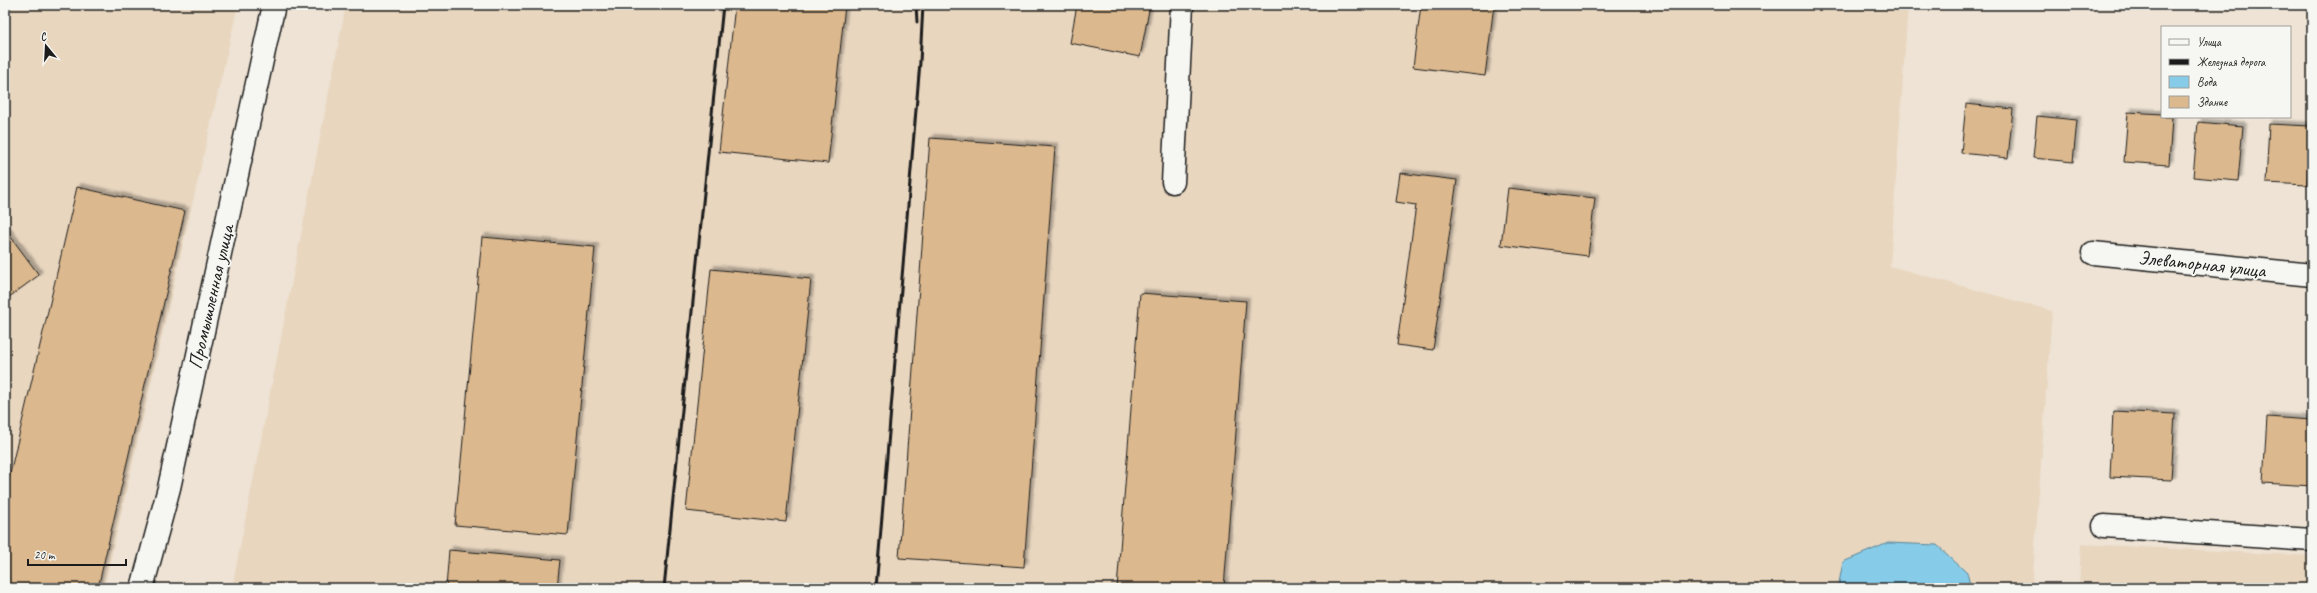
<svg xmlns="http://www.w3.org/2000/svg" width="2317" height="593" viewBox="0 0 2317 593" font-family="Caveat,sans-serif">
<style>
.built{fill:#e8d6bf}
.water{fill:#86cbe8;stroke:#5c8596}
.building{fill:#dbb88d;stroke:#1c1c1c;filter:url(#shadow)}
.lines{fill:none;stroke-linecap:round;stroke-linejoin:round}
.minor-casing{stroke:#1c1c1c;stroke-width:25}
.minor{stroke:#f6f6f2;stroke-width:22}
.rail{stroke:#1c1c1c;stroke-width:3}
.labels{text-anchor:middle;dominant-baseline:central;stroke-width:4;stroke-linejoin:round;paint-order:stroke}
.street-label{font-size:20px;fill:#1c1c1c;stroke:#f6f6f2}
</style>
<defs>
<filter id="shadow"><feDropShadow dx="3.5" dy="-3.5" stdDeviation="1" flood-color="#0004"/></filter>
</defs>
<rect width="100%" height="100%" fill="#eee3d4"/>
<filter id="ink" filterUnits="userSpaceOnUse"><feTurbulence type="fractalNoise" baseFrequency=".025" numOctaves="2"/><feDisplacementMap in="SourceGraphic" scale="8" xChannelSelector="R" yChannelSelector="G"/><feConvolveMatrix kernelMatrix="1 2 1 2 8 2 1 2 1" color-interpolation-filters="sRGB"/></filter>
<g filter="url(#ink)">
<!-- built -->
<path class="built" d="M5 5H238L104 588H5Z
M346 5H1908L1890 266 2052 311 2032 588H232Z
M2081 544 2312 556V588H2079Z"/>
<!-- water -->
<path class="water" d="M1888 543 1937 545 1967 573 1971 588H1838L1843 562Z"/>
<!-- building -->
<path class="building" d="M735 5H845L828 163 719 152Z
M1077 5H1150L1140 57 1070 43Z
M1421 5H1494L1485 76 1413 67Z
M1966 104 2013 109 2008 158 1961 153Z
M2128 112 2162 114V117H2172L2169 165 2124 162Z
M2037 116 2077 120 2073 162 2033 158Z
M2198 122 2243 126 2238 181 2193 177Z
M2269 124 2310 126 2307 185 2266 183Z
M930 138 1055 147 1024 567 899 558Z
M1400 173 1457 180 1433 350 1397 345 1416 205 1396 202Z
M77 187 185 211 98 588H5V495Z
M1508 188 1595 198 1588 256 1501 245Z
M5 229 39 275 5 300Z
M482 237 595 247 568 535 455 525Z
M711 269 811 279 786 522 686 511Z
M1140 293 1246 301 1224 588H1117Z
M2113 411 2175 414 2171 480 2110 477Z
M2267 417 2312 420V486L2263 483Z
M449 550 560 560 557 588H446Z"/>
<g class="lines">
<!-- minor casing -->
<g class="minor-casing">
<path id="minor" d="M1173 182 1182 5
M2093 253 2312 275
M2104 526 2312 540
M142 588 169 488 274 5"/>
</g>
<!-- minor -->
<use href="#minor" class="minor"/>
<!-- rail -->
<path class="rail" d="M916 5 917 22
M664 588 723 5
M876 588 920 62 923 5"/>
</g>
</g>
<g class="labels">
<!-- street labels -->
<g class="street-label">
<text transform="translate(2202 264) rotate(6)">Элеваторная улица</text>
<text transform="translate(211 297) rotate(-77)">Промышленная улица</text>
</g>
</g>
<!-- margin -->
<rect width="2317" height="593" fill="none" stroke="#f6f6f2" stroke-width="20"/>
<rect x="10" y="10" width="2297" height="573" fill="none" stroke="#1c1c1c" stroke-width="1.5" filter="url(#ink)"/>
<!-- legend -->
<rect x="2161" y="26" width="130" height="92" fill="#f6f6f2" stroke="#9f9f9c"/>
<rect x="2169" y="39" width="20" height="6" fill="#f6f6f2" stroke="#9f9f9c"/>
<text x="2197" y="46" font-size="12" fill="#1c1c1c">Улица</text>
<rect x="2169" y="59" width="20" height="6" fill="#1c1c1c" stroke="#9f9f9c"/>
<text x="2197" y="66" font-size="12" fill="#1c1c1c">Железная дорога</text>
<rect x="2169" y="76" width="20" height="12" fill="#86cbe8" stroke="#9f9f9c"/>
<text x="2197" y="86" font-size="12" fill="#1c1c1c">Вода</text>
<rect x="2169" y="96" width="20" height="12" fill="#dbb88d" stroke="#9f9f9c"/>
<text x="2197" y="106" font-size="12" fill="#1c1c1c">Здание</text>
<!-- north arrow -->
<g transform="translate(46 46) rotate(342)" stroke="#f6f6f2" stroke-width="3" paint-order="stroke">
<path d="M0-3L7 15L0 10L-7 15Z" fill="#1c1c1c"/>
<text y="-6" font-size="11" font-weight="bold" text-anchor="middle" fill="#1c1c1c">С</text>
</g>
<!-- scale -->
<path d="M28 559v6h98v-6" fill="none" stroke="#1c1c1c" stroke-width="2"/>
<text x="34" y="559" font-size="12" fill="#1c1c1c" stroke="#f6f6f2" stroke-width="3" paint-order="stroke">20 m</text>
</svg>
